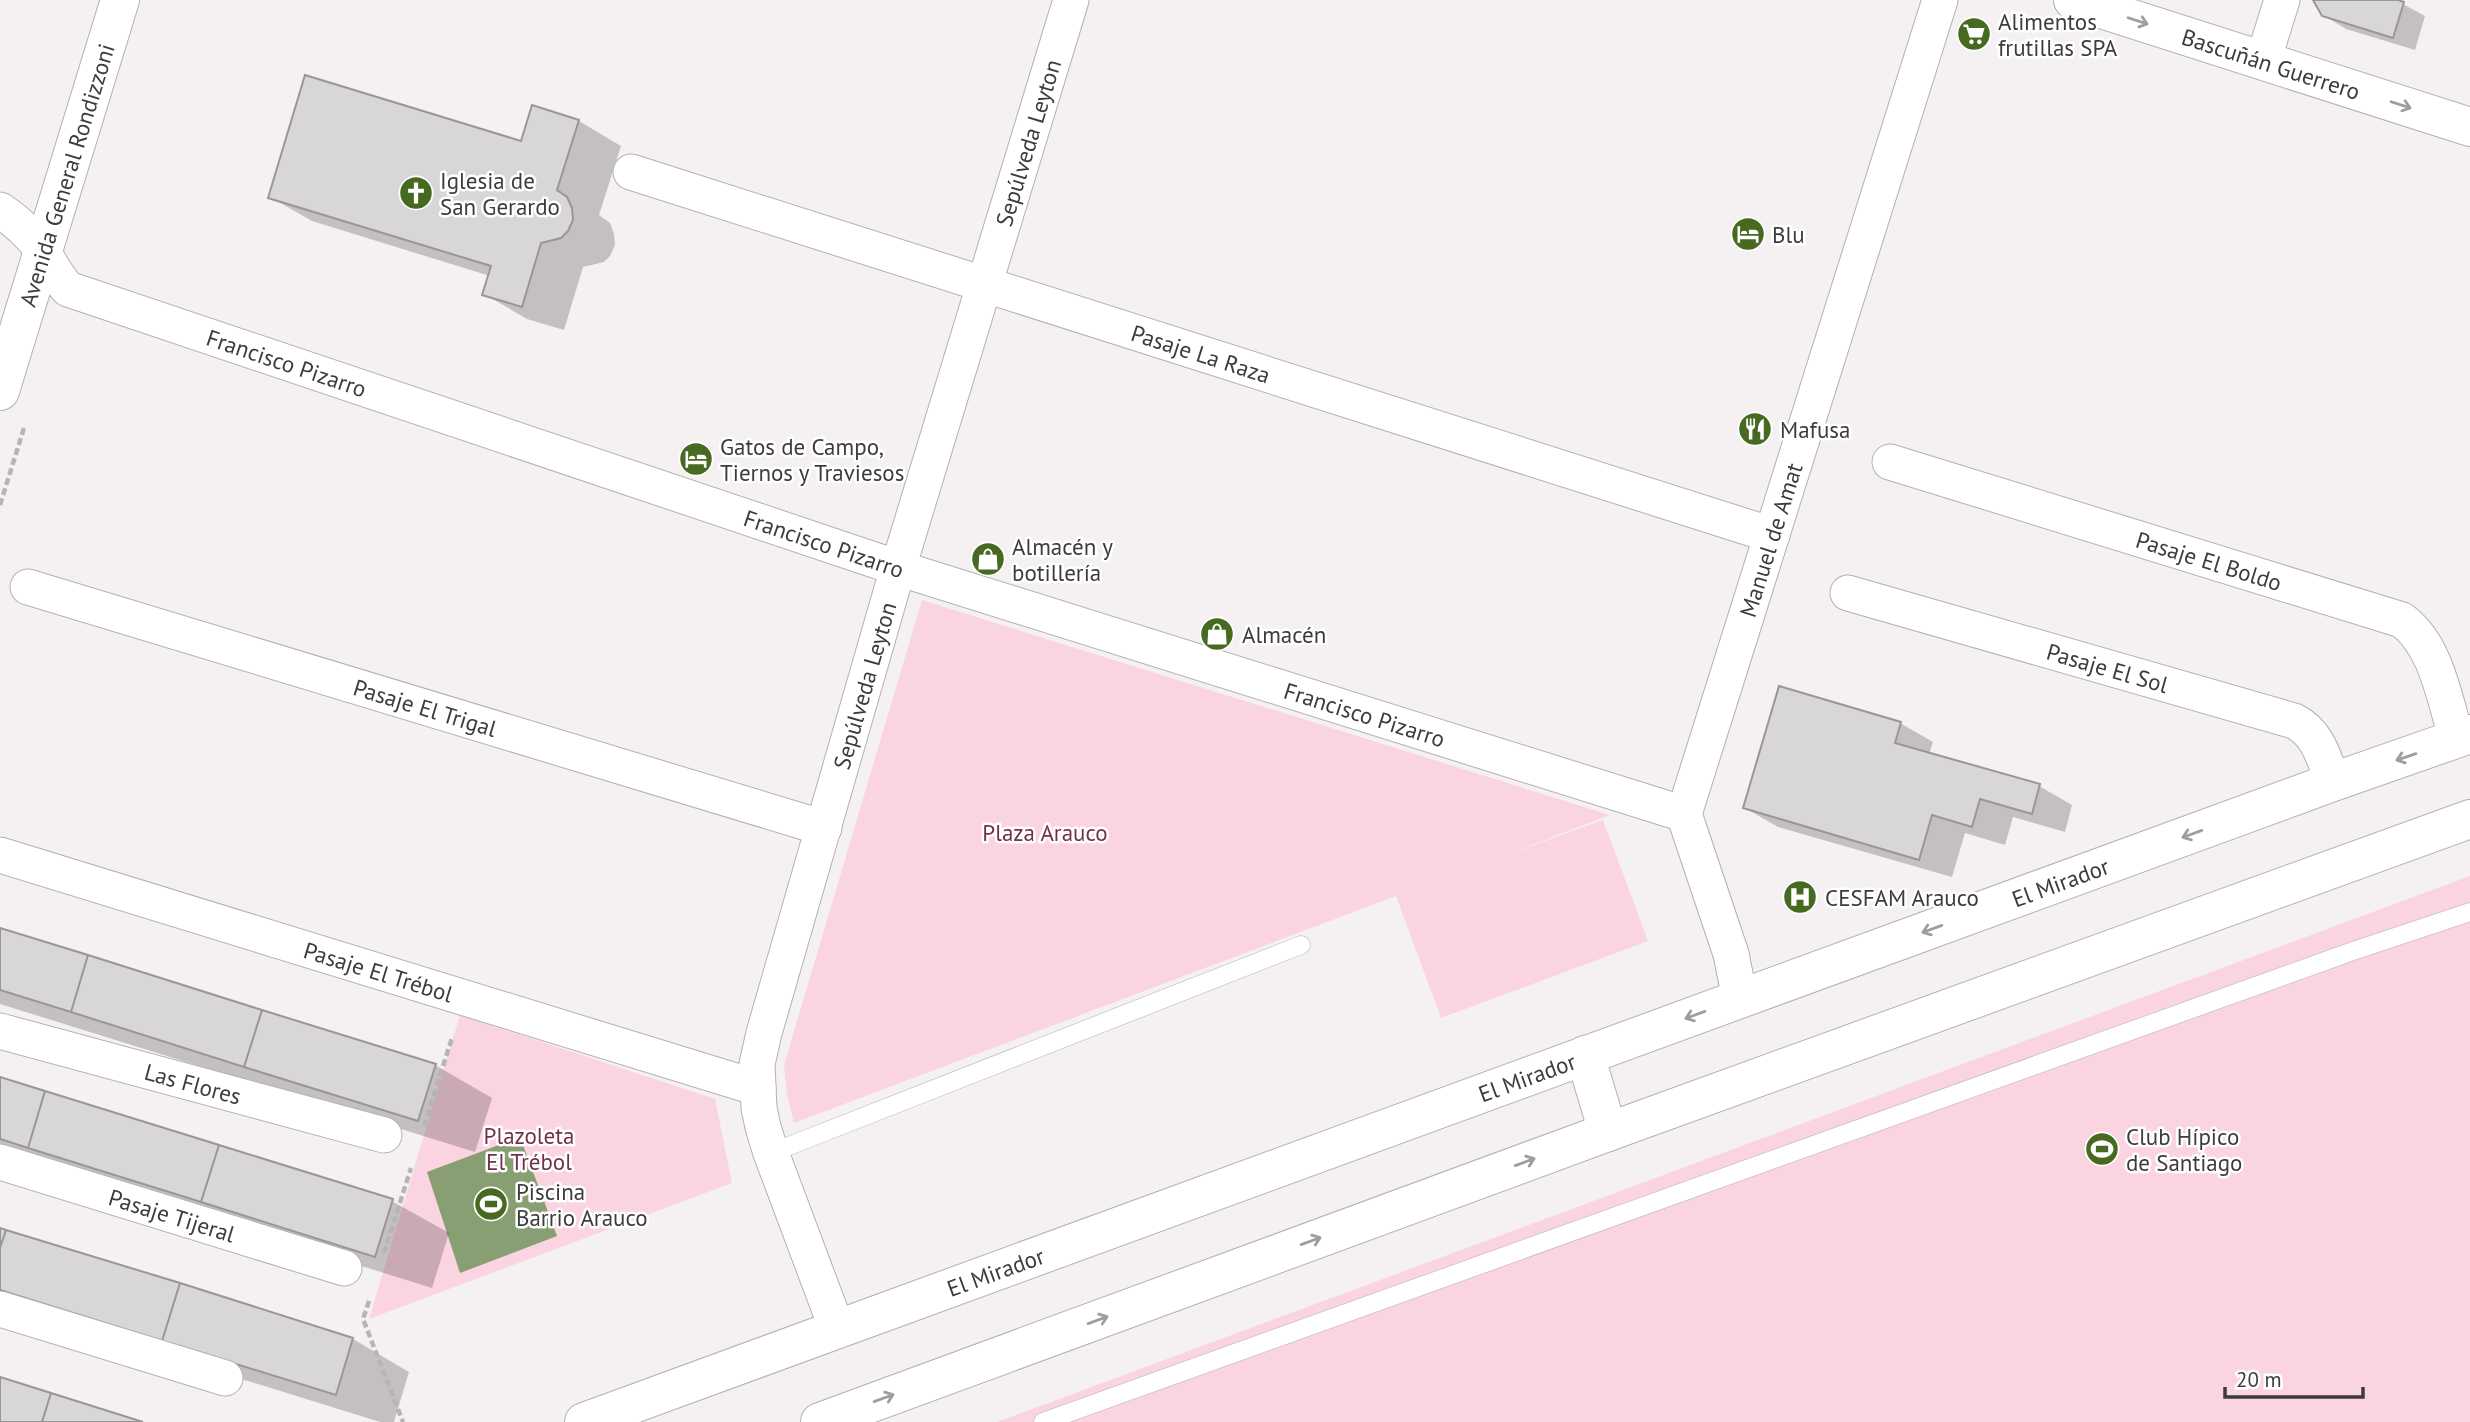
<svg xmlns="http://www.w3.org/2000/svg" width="2470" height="1422" viewBox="0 0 2470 1422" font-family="'PT Sans',sans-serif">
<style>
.green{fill:#fad4e1}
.water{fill:#889f73}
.shadow{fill:#0003}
.building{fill:#d9d6d7;stroke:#999697;stroke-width:2}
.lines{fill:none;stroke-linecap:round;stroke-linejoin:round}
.lane-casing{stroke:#b4b0b1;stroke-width:19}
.street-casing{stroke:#b4b0b1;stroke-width:37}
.secondary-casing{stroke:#b4b0b1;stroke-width:40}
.primary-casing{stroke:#b4b0b1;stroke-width:40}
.path{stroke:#b7b4b5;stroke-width:4.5;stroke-dasharray:7 3.5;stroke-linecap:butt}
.lane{stroke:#fff;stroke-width:18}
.street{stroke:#fff;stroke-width:35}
.secondary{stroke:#fff;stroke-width:38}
.primary{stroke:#fff;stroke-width:38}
.oneway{stroke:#9e9e9e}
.labels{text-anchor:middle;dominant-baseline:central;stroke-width:5;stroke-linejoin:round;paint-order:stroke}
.poi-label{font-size:23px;fill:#3d3c3c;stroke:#fff;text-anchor:start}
.street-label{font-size:23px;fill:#3d3c3c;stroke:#fff}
.park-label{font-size:23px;fill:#72314c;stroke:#fff}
</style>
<rect width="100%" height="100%" fill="#f5f1f2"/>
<!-- green -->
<path class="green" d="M922 600 1610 815 1498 858 1603 820 1648 941 1441 1018 1396 896 794 1123 787 1095 784 1065Z
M2470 876V1422H997Z
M460 1015 715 1099 732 1183 369 1319Z"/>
<!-- water -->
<path class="water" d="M520 1137 557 1236 460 1273 427 1172Z"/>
<!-- shadow -->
<path class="shadow" d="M2315 0H2392L2403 4 2425 16 2415 50 2346 29 2323 15Z
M533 107 579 121 621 146 599 215 610 223 614 234 615 245 610 256 604 262 583 267 564 330 527 319 484 294 490 276 312 221 270 197 522 143Z
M1900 723 1933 742 1929 754 2039 786 2072 805 2065 832 2013 817 2005 845 1965 833 1952 877 1778 827 1745 808Z
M0 929 435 1065 492 1098 475 1152 0 1004Z
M0 1078 392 1201 449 1233 432 1288 0 1153Z
M0 1229 353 1339 409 1372 394 1422H380L0 1304Z"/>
<!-- building -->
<path class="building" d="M2313 0H2398L2404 2 2393 38 2322 16Z
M305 75 521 141 532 105 579 120 557 190 567 197 572 208 573 220 568 231 561 238 541 243 522 307 482 295 491 266 268 198Z
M1779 686 1901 722 1895 743 2040 784 2032 814 1980 799 1972 827 1932 815 1919 860 1743 808Z
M0 928 88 955 71 1012 0 990Z
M88 955 262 1010 244 1067 71 1012Z
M262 1010 436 1064 418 1121 244 1067Z
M0 1077 45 1091 28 1148 0 1139Z
M45 1091 219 1145 201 1202 28 1148Z
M219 1145 393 1199 375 1257 201 1202Z
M0 1228 6 1230 0 1248Z
M6 1230 180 1283 162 1341 0 1290V1248Z
M180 1283 353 1338 336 1395 162 1341Z
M0 1377 51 1393 42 1422H0Z
M51 1393 143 1422H42Z"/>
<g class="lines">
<!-- lane casing -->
<g class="lane-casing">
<path id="lane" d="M771 1153 1301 945
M1043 1422 2353 951 2470 912"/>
</g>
<!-- street casing -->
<g class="street-casing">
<g id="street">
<path d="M2263 61 2282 0"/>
<path id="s1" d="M631 172 1772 535"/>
<path id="s2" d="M0 210C16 221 33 236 44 253 52 267 56 276 68 289L898 568 1684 814"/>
<path id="s3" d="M1890 462 2402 620C2437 646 2444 699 2457 739"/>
<path id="s4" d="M28 587 824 828"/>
<path id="s5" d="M1848 593 2294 721C2319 734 2323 757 2333 782"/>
<path id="s6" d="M0 855 758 1088"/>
<path id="s7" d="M1740 999 1731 954 1684 814 1940 0"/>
<path id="s8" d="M0 1031 384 1135"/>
<path id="s9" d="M0 1162 344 1268"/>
<path d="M0 1309 225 1378"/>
<path id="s10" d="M837 1329 771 1153 763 1127 759 1108 757 1064 764 1033 898 568 1071 0"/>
</g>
</g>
<!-- secondary casing -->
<g class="secondary-casing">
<g id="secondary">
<path id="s11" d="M2073 0 2470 127"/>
<path d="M1585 1055 1608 1132"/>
<path id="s12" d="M584 1422 2333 782 2470 734"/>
<path d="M820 1422 1608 1132 2470 819"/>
</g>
</g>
<!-- primary casing -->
<g class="primary-casing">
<g id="primary">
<path id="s13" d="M0 391 120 0"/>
</g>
</g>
<!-- path -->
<path class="path" d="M0 505 24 428
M424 1126 452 1038
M384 1253 411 1168
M369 1301 363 1319 403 1422"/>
<!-- lane -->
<use href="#lane" class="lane"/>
<!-- street -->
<use href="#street" class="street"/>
<!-- secondary -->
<use href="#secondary" class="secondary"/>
<!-- primary -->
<use href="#primary" class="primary"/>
</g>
<!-- one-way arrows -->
<defs><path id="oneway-shaft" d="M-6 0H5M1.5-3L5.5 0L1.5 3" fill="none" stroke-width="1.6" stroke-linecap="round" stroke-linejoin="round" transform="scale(1.75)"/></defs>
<g class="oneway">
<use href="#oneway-shaft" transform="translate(2138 21) rotate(18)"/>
<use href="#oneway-shaft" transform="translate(2401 105) rotate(18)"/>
<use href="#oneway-shaft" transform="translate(2406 757) rotate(161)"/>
<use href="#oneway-shaft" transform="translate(2192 834) rotate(160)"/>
<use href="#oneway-shaft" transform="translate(1932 929) rotate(160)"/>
<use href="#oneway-shaft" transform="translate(1695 1015) rotate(160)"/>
<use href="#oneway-shaft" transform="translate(1525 1162) rotate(-20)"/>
<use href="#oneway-shaft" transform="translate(1311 1241) rotate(-20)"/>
<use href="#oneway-shaft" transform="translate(1098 1320) rotate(-20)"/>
<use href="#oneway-shaft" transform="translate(884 1398) rotate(-20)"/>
</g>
<!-- icons -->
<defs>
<g id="supermarket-disc" transform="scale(1.75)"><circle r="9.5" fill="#476920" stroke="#fff"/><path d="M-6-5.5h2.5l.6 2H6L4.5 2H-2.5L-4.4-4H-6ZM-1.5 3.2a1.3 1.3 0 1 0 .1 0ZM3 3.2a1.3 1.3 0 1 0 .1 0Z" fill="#fff"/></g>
<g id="church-disc" transform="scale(1.75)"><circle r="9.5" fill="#476920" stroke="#fff"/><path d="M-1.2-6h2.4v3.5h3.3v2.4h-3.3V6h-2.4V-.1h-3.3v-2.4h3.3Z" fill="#fff"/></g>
<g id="hotel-disc" transform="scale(1.75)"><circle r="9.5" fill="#476920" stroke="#fff"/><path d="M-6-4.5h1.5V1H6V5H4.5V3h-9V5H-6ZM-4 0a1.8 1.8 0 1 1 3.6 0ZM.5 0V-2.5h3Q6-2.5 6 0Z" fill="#fff"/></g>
<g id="restaurant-disc" transform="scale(1.75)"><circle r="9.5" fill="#476920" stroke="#fff"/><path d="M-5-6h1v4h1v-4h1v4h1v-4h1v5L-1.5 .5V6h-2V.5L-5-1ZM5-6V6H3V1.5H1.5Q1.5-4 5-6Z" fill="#fff"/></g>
<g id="shop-disc" transform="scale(1.75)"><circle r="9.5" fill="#476920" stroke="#fff"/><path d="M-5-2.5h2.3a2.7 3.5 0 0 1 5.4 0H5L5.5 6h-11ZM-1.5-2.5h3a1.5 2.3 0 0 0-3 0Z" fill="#fff"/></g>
<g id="hospital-disc" transform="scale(1.75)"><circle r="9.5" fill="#476920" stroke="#fff"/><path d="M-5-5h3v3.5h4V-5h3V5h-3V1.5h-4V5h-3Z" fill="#fff"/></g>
<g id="stadium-disc" transform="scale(1.75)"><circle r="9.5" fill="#476920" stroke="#fff"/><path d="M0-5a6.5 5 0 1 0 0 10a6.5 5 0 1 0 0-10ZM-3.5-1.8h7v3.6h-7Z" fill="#fff"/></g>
</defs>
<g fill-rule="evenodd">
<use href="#supermarket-disc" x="1974" y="34"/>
<use href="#church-disc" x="416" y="193"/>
<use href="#hotel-disc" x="1748" y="234"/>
<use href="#restaurant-disc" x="1755" y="429"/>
<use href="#hotel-disc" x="696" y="459"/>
<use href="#shop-disc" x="988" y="559"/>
<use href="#shop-disc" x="1217" y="634"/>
<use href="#hospital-disc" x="1800" y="897"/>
<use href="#stadium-disc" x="2102" y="1149"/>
<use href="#stadium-disc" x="491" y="1204"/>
</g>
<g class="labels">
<!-- poi labels -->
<g class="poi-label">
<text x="1998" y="21">Alimentos<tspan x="1998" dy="26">frutillas SPA</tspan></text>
<text x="440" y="180">Iglesia de<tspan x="440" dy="26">San Gerardo</tspan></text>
<text x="1772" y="234">Blu</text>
<text x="1780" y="429">Mafusa</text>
<text x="720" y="446">Gatos de Campo,<tspan x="720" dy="26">Tiernos y Traviesos</tspan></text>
<text x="1012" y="546">Almacén y<tspan x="1012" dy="26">botillería</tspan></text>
<text x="1242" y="634">Almacén</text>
<text x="1825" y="897">CESFAM Arauco</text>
<text x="2126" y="1136">Club Hípico<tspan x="2126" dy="26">de Santiago</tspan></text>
<text x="516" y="1191">Piscina<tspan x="516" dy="26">Barrio Arauco</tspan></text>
</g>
<!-- street labels -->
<g class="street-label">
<text stroke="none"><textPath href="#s11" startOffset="208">Bascuñán Guerrero</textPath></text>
<text stroke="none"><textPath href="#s10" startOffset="1239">Sepúlveda Leyton</textPath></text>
<text stroke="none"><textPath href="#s13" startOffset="226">Avenida General Rondizzoni</textPath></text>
<text stroke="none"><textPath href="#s1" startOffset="598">Pasaje La Raza</textPath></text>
<text stroke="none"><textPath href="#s2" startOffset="336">Francisco Pizarro</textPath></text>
<text stroke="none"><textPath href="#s7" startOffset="481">Manuel de Amat</textPath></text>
<text stroke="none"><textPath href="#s2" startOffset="903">Francisco Pizarro</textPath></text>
<text stroke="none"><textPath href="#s3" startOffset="334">Pasaje El Boldo</textPath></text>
<text stroke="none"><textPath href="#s5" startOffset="270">Pasaje El Sol</textPath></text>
<text stroke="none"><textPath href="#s10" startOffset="672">Sepúlveda Leyton</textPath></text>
<text stroke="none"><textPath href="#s4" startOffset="415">Pasaje El Trigal</textPath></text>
<text stroke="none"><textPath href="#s2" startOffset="1470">Francisco Pizarro</textPath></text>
<text stroke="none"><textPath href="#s12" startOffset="1572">El Mirador</textPath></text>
<text stroke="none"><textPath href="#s6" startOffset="396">Pasaje El Trébol</textPath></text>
<text stroke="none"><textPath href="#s12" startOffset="1004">El Mirador</textPath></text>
<text stroke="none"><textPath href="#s8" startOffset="200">Las Flores</textPath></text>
<text stroke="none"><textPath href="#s9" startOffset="180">Pasaje Tijeral</textPath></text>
<text stroke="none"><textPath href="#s12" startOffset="438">El Mirador</textPath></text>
</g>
<!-- park labels -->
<g class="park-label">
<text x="1045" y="832">Plaza Arauco</text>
<text x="529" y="1135">Plazoleta<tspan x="529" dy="26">El Trébol</tspan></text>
</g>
</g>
<!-- scale -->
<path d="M2225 1387v10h138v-10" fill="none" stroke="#3d3c3c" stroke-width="3.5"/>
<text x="2236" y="1387" font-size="21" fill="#3d3c3c" stroke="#ffffff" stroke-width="5" paint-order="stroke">20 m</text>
</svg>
